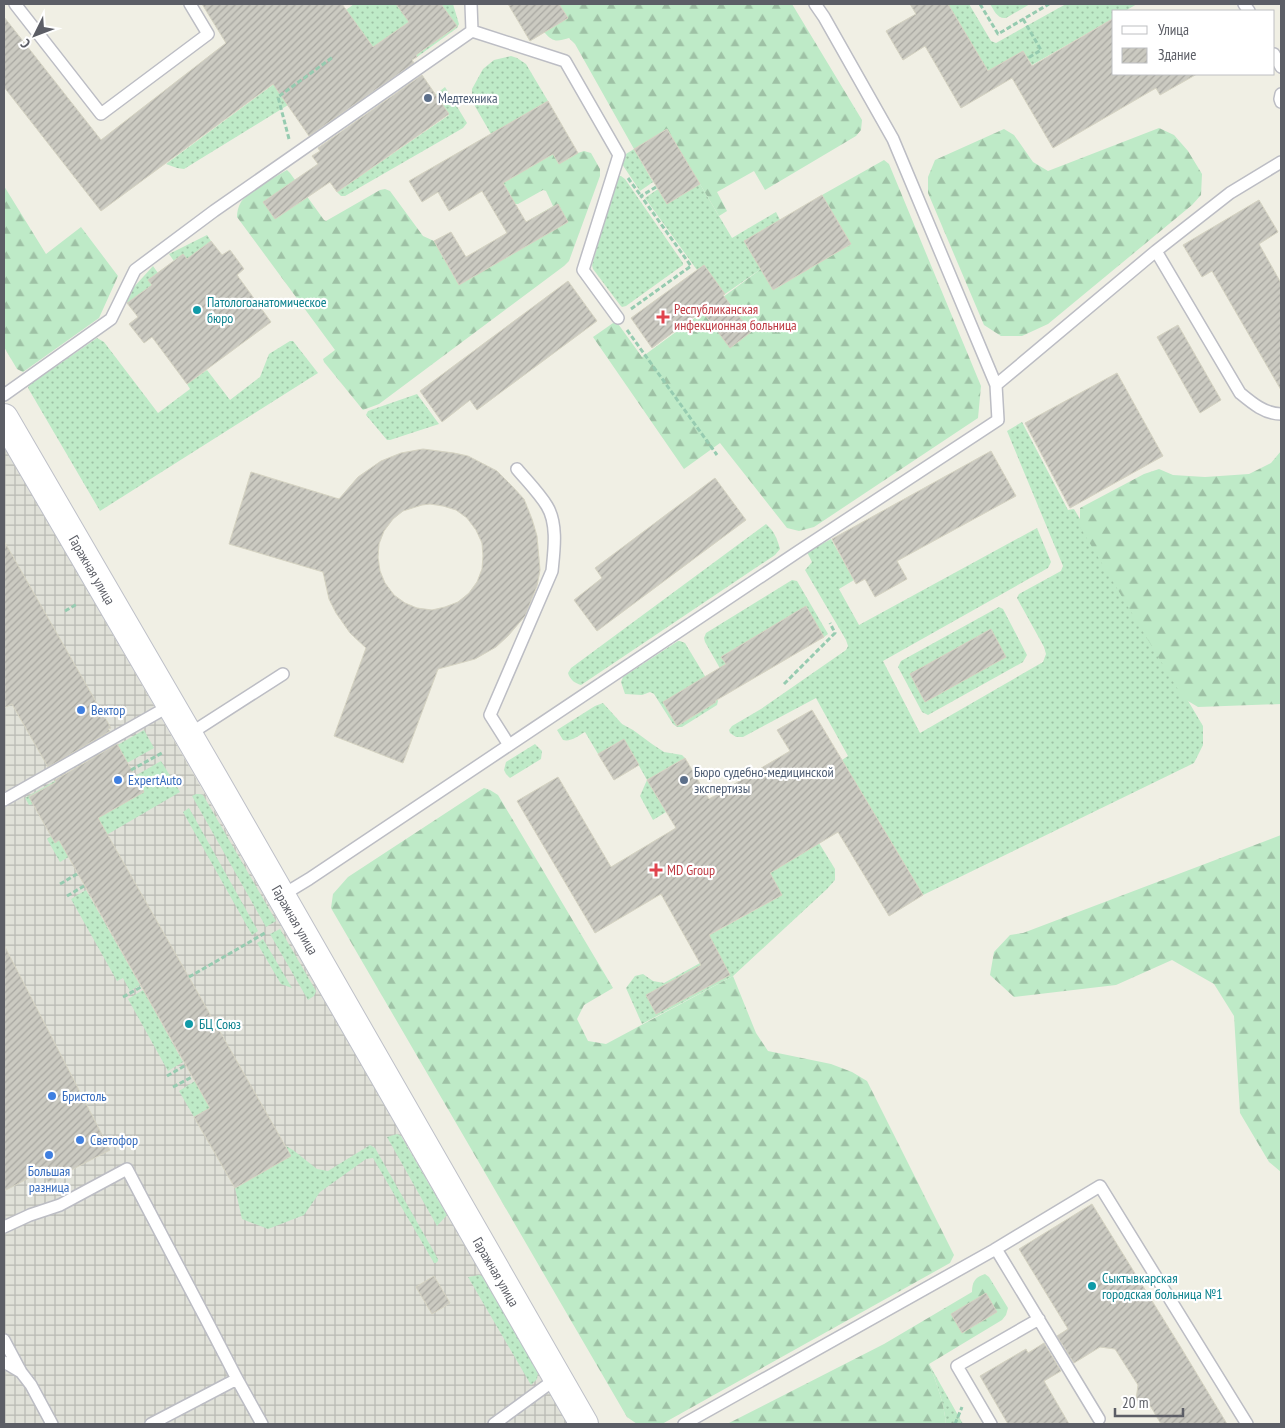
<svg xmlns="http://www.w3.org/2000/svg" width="1285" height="1428" viewBox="0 0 1285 1428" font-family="'PT Sans Narrow',sans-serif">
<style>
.industrial{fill:url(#industrial-grid)}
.grass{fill:url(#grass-dots)}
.forest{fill:url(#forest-firs)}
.building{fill:url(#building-hatch);stroke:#d5d3c2;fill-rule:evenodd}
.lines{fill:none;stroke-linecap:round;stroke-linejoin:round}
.lane-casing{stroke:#bcbdc4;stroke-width:14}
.secondary-casing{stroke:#bec0c8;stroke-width:30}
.path{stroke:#96cbb0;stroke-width:3;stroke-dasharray:5 2.5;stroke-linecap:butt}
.lane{stroke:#fff;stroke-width:11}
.secondary{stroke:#fff;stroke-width:28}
.service-dot{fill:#5c6f8a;stroke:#fff;stroke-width:2}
.culture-dot{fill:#0f9aa8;stroke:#fff;stroke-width:2}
.health-dot{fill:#e0444e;stroke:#fff;stroke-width:2}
.shop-dot{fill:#3f7fe0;stroke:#fff;stroke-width:2}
.labels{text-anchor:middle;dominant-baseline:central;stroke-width:4.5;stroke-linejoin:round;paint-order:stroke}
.service-label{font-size:14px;fill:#4e5e75;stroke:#fff;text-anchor:start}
.culture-label{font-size:14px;fill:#0d838f;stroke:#fff;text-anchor:start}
.health-label{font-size:14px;fill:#be3a42;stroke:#fff;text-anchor:start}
.street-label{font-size:14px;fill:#5c5e66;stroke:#fff}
.shop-label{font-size:14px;fill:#366cbe;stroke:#fff;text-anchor:start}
</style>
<defs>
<pattern id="industrial-grid" width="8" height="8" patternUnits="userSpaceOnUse" patternTransform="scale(1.25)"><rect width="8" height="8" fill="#e0e1d8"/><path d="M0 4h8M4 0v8" fill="none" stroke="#b9bab3"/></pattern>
<pattern id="grass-dots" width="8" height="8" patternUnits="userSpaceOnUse" patternTransform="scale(1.25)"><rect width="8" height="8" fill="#beeac7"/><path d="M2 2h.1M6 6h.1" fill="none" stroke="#9ec1a5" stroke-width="1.8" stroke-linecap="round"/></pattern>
<pattern id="forest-firs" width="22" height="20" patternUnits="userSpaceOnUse" patternTransform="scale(1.25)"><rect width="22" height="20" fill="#beeac7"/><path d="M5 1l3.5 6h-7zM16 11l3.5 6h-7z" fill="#9ec1a5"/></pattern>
<pattern id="building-hatch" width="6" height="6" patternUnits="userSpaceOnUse" patternTransform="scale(1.25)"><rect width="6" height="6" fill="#cbcac1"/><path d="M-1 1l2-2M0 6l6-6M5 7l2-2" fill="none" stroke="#a8a7a1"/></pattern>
</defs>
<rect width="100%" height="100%" fill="#f0efe4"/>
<!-- industrial -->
<path class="industrial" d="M4 446 569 1424H4Z"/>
<!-- grass -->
<path class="grass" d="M354 4H453L459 24 457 28 417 57 398 30 288 105 184 169 177 168 166 164 305 61 357 26 346 10Z
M948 4H969L991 41 996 43 1066 4H1137L1125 11H1114V18L1032 65 1023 51 988 71Z
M990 4H1030L1006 18C997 19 994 10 990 4Z
M511 56 517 58 526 64 548 101 491 134 472 101V89L483 69 494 60Z
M445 87 467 123 463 128 345 196H341L337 192 449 115 435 95Z
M634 149 653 182 640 191 620 161 621 157Z
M618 176H621L625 179 683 263V265L626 306 622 307 620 305 593 269 592 265Z
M700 184 732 238 776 212 780 220 761 269 725 294 704 265 697 270 645 198 658 189 667 204Z
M207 235 211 241 194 254 200 262 174 261 169 254Z
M153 266 158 273V293L152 298 145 290 127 303 124 298Z
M97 338 104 342 158 413 190 389 187 384 207 370 230 400 260 377 269 354 290 341H293L318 373 100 511 28 388 29 385Z
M417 394 439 424 390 440H387L366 415 368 411Z
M1022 422 1068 510 1074 509 1203 726V745L1194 763 923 895 842 760 848 756 816 698 743 737H736L730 733 729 730 732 726 761 709 846 650 848 646 846 640 805 570 812 562 807 552 831 539 854 580 839 589 859 625 1037 528 1051 562 1048 568 883 661 920 733 1043 662 1046 654 1044 647 1017 598 1019 594 1061 571 1063 566 1007 431Z
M766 524C774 531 777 538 780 549L775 555 581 685C575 683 570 680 568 673L571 668Z
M792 580 797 581 828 634 824 637 806 607 722 656 739 687 730 686 705 642 704 638 706 633Z
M999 607 1003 609 1027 655 1023 662 928 715 922 712 898 667 901 661Z
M678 641H680L685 643 717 696 718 701 717 705 682 727H677L673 724 654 694 650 692 642 695 625 694 621 682 623 677Z
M603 703 622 724 633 730 652 744 664 752 682 755 685 758 647 780 666 812 653 820 640 796 647 780 624 739 598 754 585 732C578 736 571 742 563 740L557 730 595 706Z
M144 730 154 748 127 763 29 797 33 804 29 805 25 798Z
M535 744 542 751 541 759 510 778 506 774 504 770 506 762Z
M161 761 180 792 60 862 47 839 51 836 55 842 144 792 135 776Z
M196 794H200L203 795 276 921 266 927 192 796Z
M189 808 258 931 252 935 183 812Z
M819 843 835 869V880L827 889 733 976 642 1024 626 988 635 976 643 974 653 981 664 983 700 963 695 943 782 895 765 864 780 867Z
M86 890 140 985 130 991 123 978 117 981 71 899Z
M280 929 316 991 314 996 308 1000 270 934Z
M263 939 292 988 281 984 257 943Z
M143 990 183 1062 168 1071 128 999Z
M195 1081 210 1108 194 1117 179 1091Z
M397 1134 401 1136 447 1215 437 1226 387 1137Z
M370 1145 375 1148 438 1259V1261L436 1263H434L373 1158 366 1159 320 1192 304 1215 268 1229 242 1219 235 1188 290 1156 286 1146 293 1150 317 1169 328 1171Z
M479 1275 482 1276 538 1372 537 1379 531 1385 468 1277Z
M929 1364 963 1424H946C944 1403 937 1384 929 1364Z"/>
<!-- forest -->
<path class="forest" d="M559 4H792L862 120 861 130 856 136 765 190 754 171 717 192 727 211 719 216 667 129 634 149 575 44 569 38C556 42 553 42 544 32L568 18Z
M1159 128 1174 135 1188 151 1202 174 1201 195 1192 205 1048 324 1022 336H1001L984 325 928 193V177L935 160 1004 129 1014 135 1033 162 1048 171Z
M531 138 578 153 584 151 591 153 600 169V176L569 261 564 266 379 404 363 410 324 362 323 359 335 350 237 217C237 212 238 207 241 202 248 192 275 177 287 170L290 173 324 220 326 221 380 190 385 189 390 191 423 236 434 241 459 285 518 227 553 206 546 191 543 190 518 204H515L499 178Z
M884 160 889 164 981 386 978 418 814 527 799 531 787 528 720 443 684 469 593 337 616 321 642 357 761 269 773 290 851 244 822 195Z
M4 186 46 254 81 227 118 276 99 318 23 372 17 369 4 347Z
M1281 451V704L1198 707 1183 698 1080 527V508L1144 474 1159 469 1173 475 1205 477 1249 474 1271 463Z
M484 788 490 790 498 795 613 988 584 1005 577 1019 588 1041 606 1044 733 976 756 1033 768 1051 831 1064 852 1072 867 1081 954 1255 950 1263 662 1424H637L627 1417 331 908 333 894 348 877Z
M1281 835V1172L1269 1162 1240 1113 1234 1016 1214 984 1172 960 1116 985 1014 997 990 975 994 952 1010 935 1023 933Z
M985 1274 989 1277 1008 1308 1006 1315 1002 1320 929 1364C937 1384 944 1403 946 1424H727L884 1344 972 1292C972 1281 976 1277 985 1274Z"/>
<!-- building -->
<path class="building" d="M202 4H342L373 47 409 22 396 4H441L457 26 416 55 417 57 412 60 414 63 309 136 273 84 101 211 4 87V17L101 140 226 43Z
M508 4H559L568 18 530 41Z
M910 4H948L988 71 1023 51 1032 66 1114 18V74H1197L1160 95 1156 88 1053 148 1012 78 961 108 925 46 903 60 886 31 916 14Z
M422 75 449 114 337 192 330 182 275 219 263 202 318 164 312 156 320 151 318 148Z
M548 101 578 153 559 164 553 154 503 183 526 222 558 204 568 222 459 285 434 241 451 232 466 257 507 233 482 191 449 211 438 192 422 202 409 181Z
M667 129 700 184 667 204 634 149Z
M822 195 851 244 773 290 744 241Z
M1259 200 1278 232 1259 244 1281 283V390L1212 271 1202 277 1183 245Z
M211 241 222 255 230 250 244 269 237 275 271 322 187 384 152 337 144 343 129 324 138 317 127 303 152 285 148 280 183 254 187 259Z
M704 265 725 294 723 295 751 332 730 348 702 311 652 348 631 318Z
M568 281 597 321 477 410 470 400 442 422 420 391Z
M1178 325 1221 400 1200 413 1157 337Z
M1117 373 1163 456 1070 508 1025 423Z
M423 449 454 453 468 456 497 471 511 485 524 499 532 519 537 536 540 570 537 586 525 616 508 636 496 647 475 659 438 669 403 763 334 736 366 648 350 633 336 613 329 599 323 572 229 544 251 472 339 499 358 477 381 461 401 453ZM430 504 443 506 456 510 467 518 476 530 482 543 483 556 482 569 477 582 469 593 458 602 445 607 432 610 417 608 405 603 394 595 385 583 380 571 378 557 379 544 384 531 393 519 403 511 422 505Z
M991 451 1016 496 897 561 907 579 875 597 865 579 856 584 832 539Z
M715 478 746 520 597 631 574 600 602 578 595 568Z
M4 541 111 728 108 729 110 731 48 767 12 704 4 708Z
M806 606 824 637 715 701 716 702 677 726 663 702 726 664 721 657Z
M991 629 1006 657 925 702 910 674Z
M812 710 923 895 889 916 838 832 770 873 782 895 709 935 730 975 656 1014 646 995 701 965 661 894 595 933 517 801 558 777 611 867 676 828 647 780 685 758 709 799 790 751 777 730Z
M624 739 639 765 614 780 598 754Z
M117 744 144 792 98 818 291 1156 235 1188 194 1117 210 1108 59 840 55 843 29 797 56 782 55 780Z
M4 945 110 1150 48 1182 42 1171 4 1191Z
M1092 1204 1180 1346 1227 1424H1161L1151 1407 1136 1400 1138 1385 1115 1349 1100 1347 1074 1363 1057 1336 1068 1329 1019 1249Z
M434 1276 450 1303 432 1314 416 1287Z
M986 1293 997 1312 962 1333 951 1314Z
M1044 1343 1061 1371 1044 1381 1069 1424H1008L980 1376 1026 1349 1028 1353Z"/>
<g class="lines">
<!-- lane casing -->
<g class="lane-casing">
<path id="lane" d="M15 4 101 114 208 34 190 4
M471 4 472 31
M1244 4 1249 11
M472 31 565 61 619 155 583 270 618 318
M1274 54 1281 67
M1281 94 1280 99 1281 102
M1156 251 1240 393C1252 403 1265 414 1281 414
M996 385 1156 251 1230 193 1281 162
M4 395 111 319 135 270 214 211 472 31
M188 735 283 674
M509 745 490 715 552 571C554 551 558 524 547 506 539 493 527 481 517 469
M4 800 171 705
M281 896 309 879 799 551 998 420 996 385 893 139 824 17 815 4
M4 1227 30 1215 60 1205 127 1169 208 1323 237 1379
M996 1249 1099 1419
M4 1340 21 1372
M4 1362 21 1372 31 1385 52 1424
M151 1424 237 1379 262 1424
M494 1424 557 1378
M684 1424 994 1250 1100 1186 1247 1424
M991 1424 957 1366 1039 1319"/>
</g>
<!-- secondary casing -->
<g class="secondary-casing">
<path id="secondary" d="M4 418 214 779 584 1424"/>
</g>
<!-- path -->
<path class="path" d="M980 4 998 34 1049 4
M1023 19 1041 50 1028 58
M289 139 278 97 333 57
M628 178 641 196
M631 309 691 266 641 196 656 187
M627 330 717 455
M65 611 77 604
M784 684 835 633 830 623
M131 770 162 753
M60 884 77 874
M67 896 84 886
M189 977 265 933
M123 997 141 987
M167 1076 186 1065
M173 1087 192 1077
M955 1424 962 1407"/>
<!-- lane -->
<use href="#lane" class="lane"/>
<!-- secondary -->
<use href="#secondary" class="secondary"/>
</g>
<!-- markers -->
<g class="service-dot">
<circle cx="428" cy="98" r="5"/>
<circle cx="684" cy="780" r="5"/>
</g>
<g class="culture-dot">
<circle cx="197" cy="310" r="5"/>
<circle cx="189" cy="1024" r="5"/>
<circle cx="1092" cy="1286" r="5"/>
</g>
<g class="health-dot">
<path d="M660.5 309.5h5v5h5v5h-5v5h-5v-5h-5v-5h5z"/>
<path d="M653.5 862.5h5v5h5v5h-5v5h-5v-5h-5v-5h5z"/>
</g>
<g class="shop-dot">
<circle cx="81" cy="710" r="5"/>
<circle cx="118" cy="780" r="5"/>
<circle cx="52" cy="1096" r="5"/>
<circle cx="80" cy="1140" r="5"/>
<circle cx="49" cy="1155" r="5"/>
</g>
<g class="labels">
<!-- service labels -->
<g class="service-label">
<text x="438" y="98">Медтехника</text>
<text x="694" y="772">Бюро судебно-медицинской<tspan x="694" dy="16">экспертизы</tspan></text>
</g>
<!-- culture labels -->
<g class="culture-label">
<text x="207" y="302">Патологоанатомическое<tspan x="207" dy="16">бюро</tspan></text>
<text x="199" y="1024">БЦ Союз</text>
<text x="1102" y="1278">Сыктывкарская<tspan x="1102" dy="16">городская больница №1</tspan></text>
</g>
<!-- health labels -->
<g class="health-label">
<text x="674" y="309">Республиканская<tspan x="674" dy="16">инфекционная больница</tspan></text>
<text x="667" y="870">MD Group</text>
</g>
<!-- street labels -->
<g class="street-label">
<text transform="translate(92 570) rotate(60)">Гаражная улица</text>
<text transform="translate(295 920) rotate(60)">Гаражная улица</text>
<text transform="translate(496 1272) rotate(60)">Гаражная улица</text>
</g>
<!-- shop labels -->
<g class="shop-label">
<text x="91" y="710">Вектор</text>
<text x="128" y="780">ExpertAuto</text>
<text x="62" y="1096">Бристоль</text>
<text x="90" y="1140">Светофор</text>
<text x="49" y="1171" text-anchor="middle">Большая<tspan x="49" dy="16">разница</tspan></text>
</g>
</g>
<!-- border -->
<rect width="1285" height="1428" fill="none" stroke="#5c5e66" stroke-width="10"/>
<!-- legend -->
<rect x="1112" y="10" width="162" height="65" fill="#ffffff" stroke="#bebfc2"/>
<rect x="1122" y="26" width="25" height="8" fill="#ffffff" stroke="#bebfc2"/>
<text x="1158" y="35" font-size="15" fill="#5c5e66">Улица</text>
<rect x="1122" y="48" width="25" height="15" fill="url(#building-hatch)" stroke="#bebfc2"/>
<text x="1158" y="60" font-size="15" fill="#5c5e66">Здание</text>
<!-- north arrow -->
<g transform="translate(35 35) rotate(228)" stroke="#ffffff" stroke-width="4" paint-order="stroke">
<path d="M0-4L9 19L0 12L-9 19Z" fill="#5c5e66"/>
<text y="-8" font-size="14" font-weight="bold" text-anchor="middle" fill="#5c5e66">С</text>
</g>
<!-- scale -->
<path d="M1115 1408v8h68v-8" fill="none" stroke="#5c5e66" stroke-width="2.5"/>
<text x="1122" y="1408" font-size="15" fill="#5c5e66" stroke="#ffffff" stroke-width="4" paint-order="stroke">20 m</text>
</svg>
